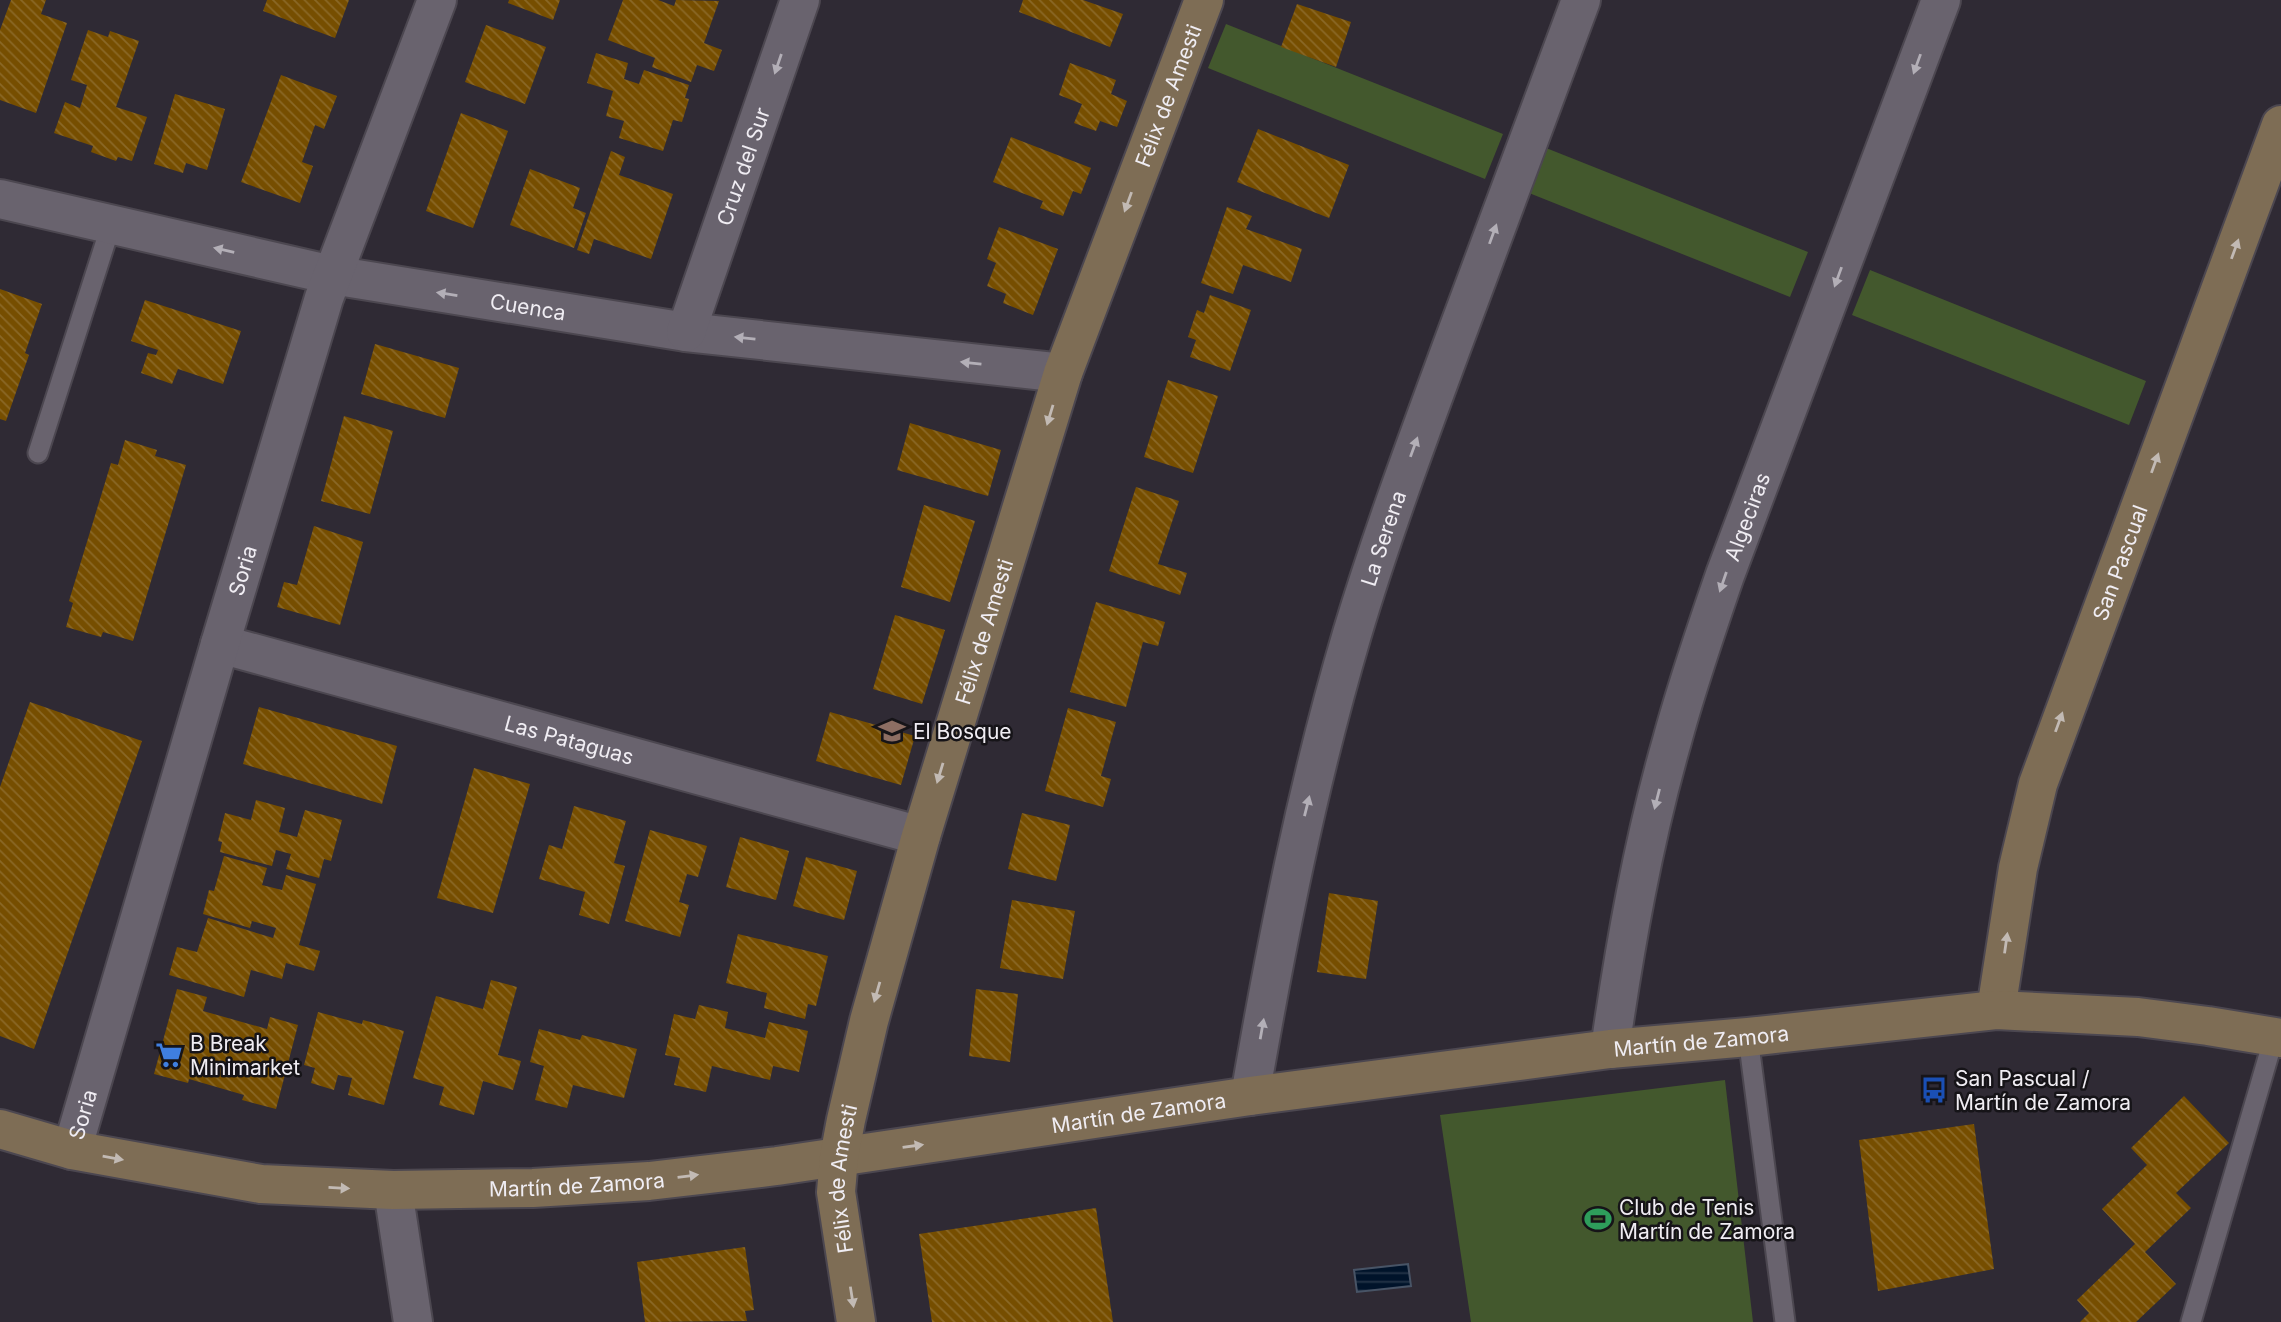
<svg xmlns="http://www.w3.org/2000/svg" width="2281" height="1322" viewBox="0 0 2281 1322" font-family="Inter,sans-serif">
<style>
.grass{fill:#43582d}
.water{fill:url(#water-rules);stroke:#485466;stroke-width:2}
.building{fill:url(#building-back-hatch)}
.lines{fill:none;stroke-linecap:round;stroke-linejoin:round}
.lane-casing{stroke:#4c4750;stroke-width:23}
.street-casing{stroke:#4c4750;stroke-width:42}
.secondary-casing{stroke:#4c4750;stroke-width:42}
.lane{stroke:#69636e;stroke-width:19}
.street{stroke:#69636e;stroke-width:38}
.secondary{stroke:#7e6d55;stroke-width:38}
.oneway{fill:#b3afb7}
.oneway2{fill:#c2bab4}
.labels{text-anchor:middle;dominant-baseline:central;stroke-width:5;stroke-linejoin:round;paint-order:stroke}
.street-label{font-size:21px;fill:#f0edf3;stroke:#161418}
.poi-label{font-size:21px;fill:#f0edf3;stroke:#161418;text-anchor:start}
</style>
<defs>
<pattern id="water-rules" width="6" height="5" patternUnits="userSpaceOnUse" patternTransform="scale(1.75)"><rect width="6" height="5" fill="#00132a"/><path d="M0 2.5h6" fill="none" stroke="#263649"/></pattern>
<pattern id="building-back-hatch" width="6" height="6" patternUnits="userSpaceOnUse" patternTransform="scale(1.75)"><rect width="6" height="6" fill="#764e00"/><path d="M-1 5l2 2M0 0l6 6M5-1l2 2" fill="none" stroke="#8a6826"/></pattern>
</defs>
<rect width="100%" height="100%" fill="#2f2a34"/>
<!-- grass -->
<path class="grass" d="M1226 24 1503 134 1485 179 1208 68Z
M1531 142 1808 252 1790 297 1514 187Z
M1870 270 2146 381 2129 425 1852 315Z
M1725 1080 1753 1322H1471L1440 1115Z"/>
<!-- water -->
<path class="water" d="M1408 1264 1411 1286 1357 1292 1354 1270Z"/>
<!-- building -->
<path class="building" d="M11 0H46L41 14 67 23 36 113 0 100V30Z
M267 0H349L335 38 263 11Z
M509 0H560L553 20 508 3Z
M623 0H658L674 6 676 0 719 1 704 43 722 50 714 71 697 65 691 82 652 67 655 58 608 40Z
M1023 0H1083L1123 14 1110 47 1019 12Z
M1297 4 1351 22 1336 67 1281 47Z
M486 25 546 47 525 104 465 82Z
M88 30 108 37 110 31 139 41 116 107 147 117 132 161 118 157 116 161 91 152 93 146 54 133 65 102 80 108 87 85 71 80Z
M596 53 628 63 624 79 639 84 644 70 689 85 685 98 689 99 682 122 673 120 663 151 619 138 624 121 606 116 613 91 587 83Z
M1070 63 1116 80 1111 94 1127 101 1117 127 1100 121 1096 131 1074 123 1082 104 1059 95Z
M281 75 337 96 324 129 315 125 302 162 313 166 300 203 241 182Z
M175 94 225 109 207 170 186 163 183 173 154 164Z
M461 113 508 131 473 228 426 211Z
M1258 129 1349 165 1329 218 1237 182Z
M1011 137 1091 168 1081 194 1073 191 1063 216 1040 208 1043 201 993 182Z
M611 151 625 157 619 175 673 194 651 259 594 239 589 254 577 250Z
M530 169 580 188 573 208 586 213 574 248 510 225Z
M1227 207 1252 216 1246 229 1302 249 1291 282 1243 265 1233 294 1201 283Z
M999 227 1058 249 1033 315 1003 303 1006 294 987 286 996 263 987 259Z
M0 289 42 304 25 353 29 355 6 421 0 419Z
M1210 295 1251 310 1230 371 1190 357 1196 340 1188 337 1197 310 1204 313Z
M145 300 241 331 223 384 178 369 172 384 141 373 148 353 156 355 158 350 131 341Z
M375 344 459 368 445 418 361 394Z
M1168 380 1218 396 1193 473 1144 457Z
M344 416 393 431 370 514 321 501Z
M910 423 1001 450 988 496 897 470Z
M125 440 157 450 155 456 186 465 133 641 103 632 101 637 66 627 73 603 69 601 111 463 118 465Z
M1136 487 1179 501 1158 564 1187 573 1180 595 1109 571Z
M924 505 975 521 950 602 901 587Z
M314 526 363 542 340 625 277 607 284 582 297 585Z
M1096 602 1165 622 1158 646 1143 642 1126 707 1070 692Z
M895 615 945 630 922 704 873 689Z
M30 702 142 741 34 1049 0 1036V787Z
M259 707 397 746 382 804 243 764Z
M1068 708 1116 722 1101 776 1111 779 1103 807 1045 791Z
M830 712 915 736 901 785 816 761Z
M474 768 530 784 493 913 437 898Z
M256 800 285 808 279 832 297 837 305 810 342 820 331 861 324 859 319 878 286 869 291 854 276 850 272 866 220 852 222 842 218 841 225 813 251 820Z
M574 806 626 821 614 863 625 866 609 924 579 915 585 892 539 879 549 845 562 849Z
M1022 813 1070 825 1056 881 1008 869Z
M650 830 707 846 698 877 687 874 679 902 689 905 680 937 625 921Z
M740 837 789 851 776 900 726 887Z
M224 856 267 868 262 885 282 890 286 875 316 884 299 945 320 951 314 971 286 963 282 979 251 970 244 997 169 975 177 947 197 952 208 918 273 938 276 928 252 921 250 928 203 914 209 890 214 891Z
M806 857 857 871 844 920 793 906Z
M1329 893 1378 901 1366 979 1317 972Z
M1012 900 1075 911 1063 979 1000 968Z
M738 934 828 956 816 1006 808 1004 805 1019 764 1008 767 993 726 983Z
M491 980 517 987 498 1055 521 1061 513 1090 483 1081 474 1115 439 1105 444 1087 413 1078 436 996 483 1009Z
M177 989 207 997 203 1011 267 1029 270 1017 298 1025 276 1109 242 1100 244 1095 189 1079 188 1083 154 1074Z
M976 989 1018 994 1010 1062 969 1056Z
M699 1005 728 1012 725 1028 765 1038 769 1022 808 1031 799 1072 773 1066 770 1080 712 1066 706 1092 674 1085 680 1058 665 1055 674 1014 695 1019Z
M318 1012 362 1024 363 1020 404 1031 384 1105 348 1095 352 1078 338 1075 334 1090 311 1083 315 1068 304 1065Z
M539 1029 580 1040 582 1035 637 1049 624 1098 573 1085 567 1108 535 1100 544 1066 530 1062Z
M2184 1096 2229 1143 2176 1193 2191 1208 2145 1252 2176 1284 2136 1322H2080L2089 1313 2077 1300 2135 1244 2102 1209 2147 1165 2131 1148Z
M1974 1124 1994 1269 1878 1291 1859 1140Z
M1096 1208 1113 1322H932L919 1234Z
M745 1247 754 1310 745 1311 747 1321 645 1322 637 1262Z"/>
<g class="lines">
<!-- lane casing -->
<g class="lane-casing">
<path id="lane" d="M38 453 111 225
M1748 1037 1785 1322
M2191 1322 2274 1037"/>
</g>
<!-- street casing -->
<g class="street-casing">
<g id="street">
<path id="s1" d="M0 199 332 275 686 332 1063 373"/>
<path id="s2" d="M686 332 800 0"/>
<path id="s3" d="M220 644 921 836"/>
<path id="s4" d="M1610 1049C1625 945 1643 842 1672 741 1687 685 1706 630 1725 575L1941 0"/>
<path id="s5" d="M1250 1096C1277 940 1307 786 1352 634 1381 537 1417 441 1452 346 1495 230 1538 115 1581 0"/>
<path id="s6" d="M72 1150 220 644 324 298 437 0"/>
<path d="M393 1190 413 1322"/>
</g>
</g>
<!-- secondary casing -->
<g class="secondary-casing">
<g id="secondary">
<path id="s7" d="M1996 1010 2018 868 2038 784 2281 125"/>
<path id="s8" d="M0 1129 72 1150 261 1184 393 1190 533 1188 649 1181 777 1166 1250 1096 1610 1049 1748 1037 1996 1010 2138 1017 2208 1026 2281 1038"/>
<path id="s9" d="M856 1322 836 1192 839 1157 846 1120 869 1021 921 836 1063 373 1204 0"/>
</g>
</g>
<!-- lane -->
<use href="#lane" class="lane"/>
<!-- street -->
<use href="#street" class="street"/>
<!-- secondary -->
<use href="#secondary" class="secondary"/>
</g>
<!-- one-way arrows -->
<defs><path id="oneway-solid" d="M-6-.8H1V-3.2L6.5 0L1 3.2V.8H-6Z" transform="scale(1.75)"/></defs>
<g class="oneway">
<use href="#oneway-solid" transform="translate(778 64) rotate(109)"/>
<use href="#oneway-solid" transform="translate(1917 64) rotate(110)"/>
<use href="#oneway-solid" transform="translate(1493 234) rotate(-70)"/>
<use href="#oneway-solid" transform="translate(224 250) rotate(-167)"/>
<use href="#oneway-solid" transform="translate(1838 277) rotate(110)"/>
<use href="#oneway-solid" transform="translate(447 294) rotate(-171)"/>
<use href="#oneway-solid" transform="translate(745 338) rotate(-174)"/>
<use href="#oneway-solid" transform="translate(971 363) rotate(-174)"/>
<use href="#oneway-solid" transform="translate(1414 447) rotate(-70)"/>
<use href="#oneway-solid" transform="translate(1723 582) rotate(109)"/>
<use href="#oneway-solid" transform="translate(1657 799) rotate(104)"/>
<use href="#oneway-solid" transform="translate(1307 806) rotate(-76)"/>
<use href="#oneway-solid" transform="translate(1262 1029) rotate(-80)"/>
</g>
<g class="oneway2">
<use href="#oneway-solid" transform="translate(1128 202) rotate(110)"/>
<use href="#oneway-solid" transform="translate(2235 249) rotate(-70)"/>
<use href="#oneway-solid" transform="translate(1050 415) rotate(107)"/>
<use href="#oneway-solid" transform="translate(2155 463) rotate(-70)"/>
<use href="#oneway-solid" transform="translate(2059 722) rotate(-70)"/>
<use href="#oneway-solid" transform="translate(940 773) rotate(107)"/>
<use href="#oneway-solid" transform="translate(2006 943) rotate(-82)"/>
<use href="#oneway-solid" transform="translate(877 992) rotate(106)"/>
<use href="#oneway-solid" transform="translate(913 1146) rotate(-8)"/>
<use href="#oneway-solid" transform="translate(113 1158) rotate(10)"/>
<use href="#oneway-solid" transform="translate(688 1176) rotate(-7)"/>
<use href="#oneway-solid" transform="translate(339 1188) rotate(3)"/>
<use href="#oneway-solid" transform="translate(852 1297) rotate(81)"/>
</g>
<!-- icons -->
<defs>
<g id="school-bare" transform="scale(2.1)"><path d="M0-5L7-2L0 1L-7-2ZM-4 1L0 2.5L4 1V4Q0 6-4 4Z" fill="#8d6e63" stroke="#161418" stroke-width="2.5" paint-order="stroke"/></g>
<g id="supermarket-bare" transform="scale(2.1)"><path d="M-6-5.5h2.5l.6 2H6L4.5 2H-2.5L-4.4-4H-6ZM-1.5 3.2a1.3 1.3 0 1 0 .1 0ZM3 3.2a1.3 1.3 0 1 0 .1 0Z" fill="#3f7fe0" stroke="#161418" stroke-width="2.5" paint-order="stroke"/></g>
<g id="bus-bare" transform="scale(2.1)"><path d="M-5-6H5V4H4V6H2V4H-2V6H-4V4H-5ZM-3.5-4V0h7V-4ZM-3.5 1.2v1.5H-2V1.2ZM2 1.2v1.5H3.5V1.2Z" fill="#1a4fb4" stroke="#161418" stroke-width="2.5" paint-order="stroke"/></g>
<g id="stadium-bare" transform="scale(2.1)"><path d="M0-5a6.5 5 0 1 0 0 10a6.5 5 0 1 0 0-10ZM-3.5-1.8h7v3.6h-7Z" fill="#2e9e5b" stroke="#161418" stroke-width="2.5" paint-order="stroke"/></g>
</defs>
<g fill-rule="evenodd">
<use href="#school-bare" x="892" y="731"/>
<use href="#supermarket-bare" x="169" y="1055"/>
<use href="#bus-bare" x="1934" y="1090"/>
<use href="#stadium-bare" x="1598" y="1219"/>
</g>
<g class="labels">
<!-- street labels -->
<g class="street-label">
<text stroke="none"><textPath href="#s9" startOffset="1279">Félix de Amesti</textPath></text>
<text stroke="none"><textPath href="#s2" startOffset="175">Cruz del Sur</textPath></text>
<text stroke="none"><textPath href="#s1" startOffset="539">Cuenca</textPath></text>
<text stroke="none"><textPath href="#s4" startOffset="551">Algeciras</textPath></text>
<text stroke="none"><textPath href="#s5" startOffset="574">La Serena</textPath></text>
<text stroke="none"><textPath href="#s7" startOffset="466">San Pascual</textPath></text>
<text stroke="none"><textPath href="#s6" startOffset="604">Soria</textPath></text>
<text stroke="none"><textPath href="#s9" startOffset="712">Félix de Amesti</textPath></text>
<text stroke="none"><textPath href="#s3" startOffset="362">Las Pataguas</textPath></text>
<text stroke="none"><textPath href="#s8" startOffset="1717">Martín de Zamora</textPath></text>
<text stroke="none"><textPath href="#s8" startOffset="1150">Martín de Zamora</textPath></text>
<text stroke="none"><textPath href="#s6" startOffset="37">Soria</textPath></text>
<text stroke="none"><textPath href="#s9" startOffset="145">Félix de Amesti</textPath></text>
<text stroke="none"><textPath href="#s8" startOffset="583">Martín de Zamora</textPath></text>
</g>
<!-- poi labels -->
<g class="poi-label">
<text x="913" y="731">El Bosque</text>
<text x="190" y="1043">B Break<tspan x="190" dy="24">Minimarket</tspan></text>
<text x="1955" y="1078">San Pascual /<tspan x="1955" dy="24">Martín de Zamora</tspan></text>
<text x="1619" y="1207">Club de Tenis<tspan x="1619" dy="24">Martín de Zamora</tspan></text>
</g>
</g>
</svg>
